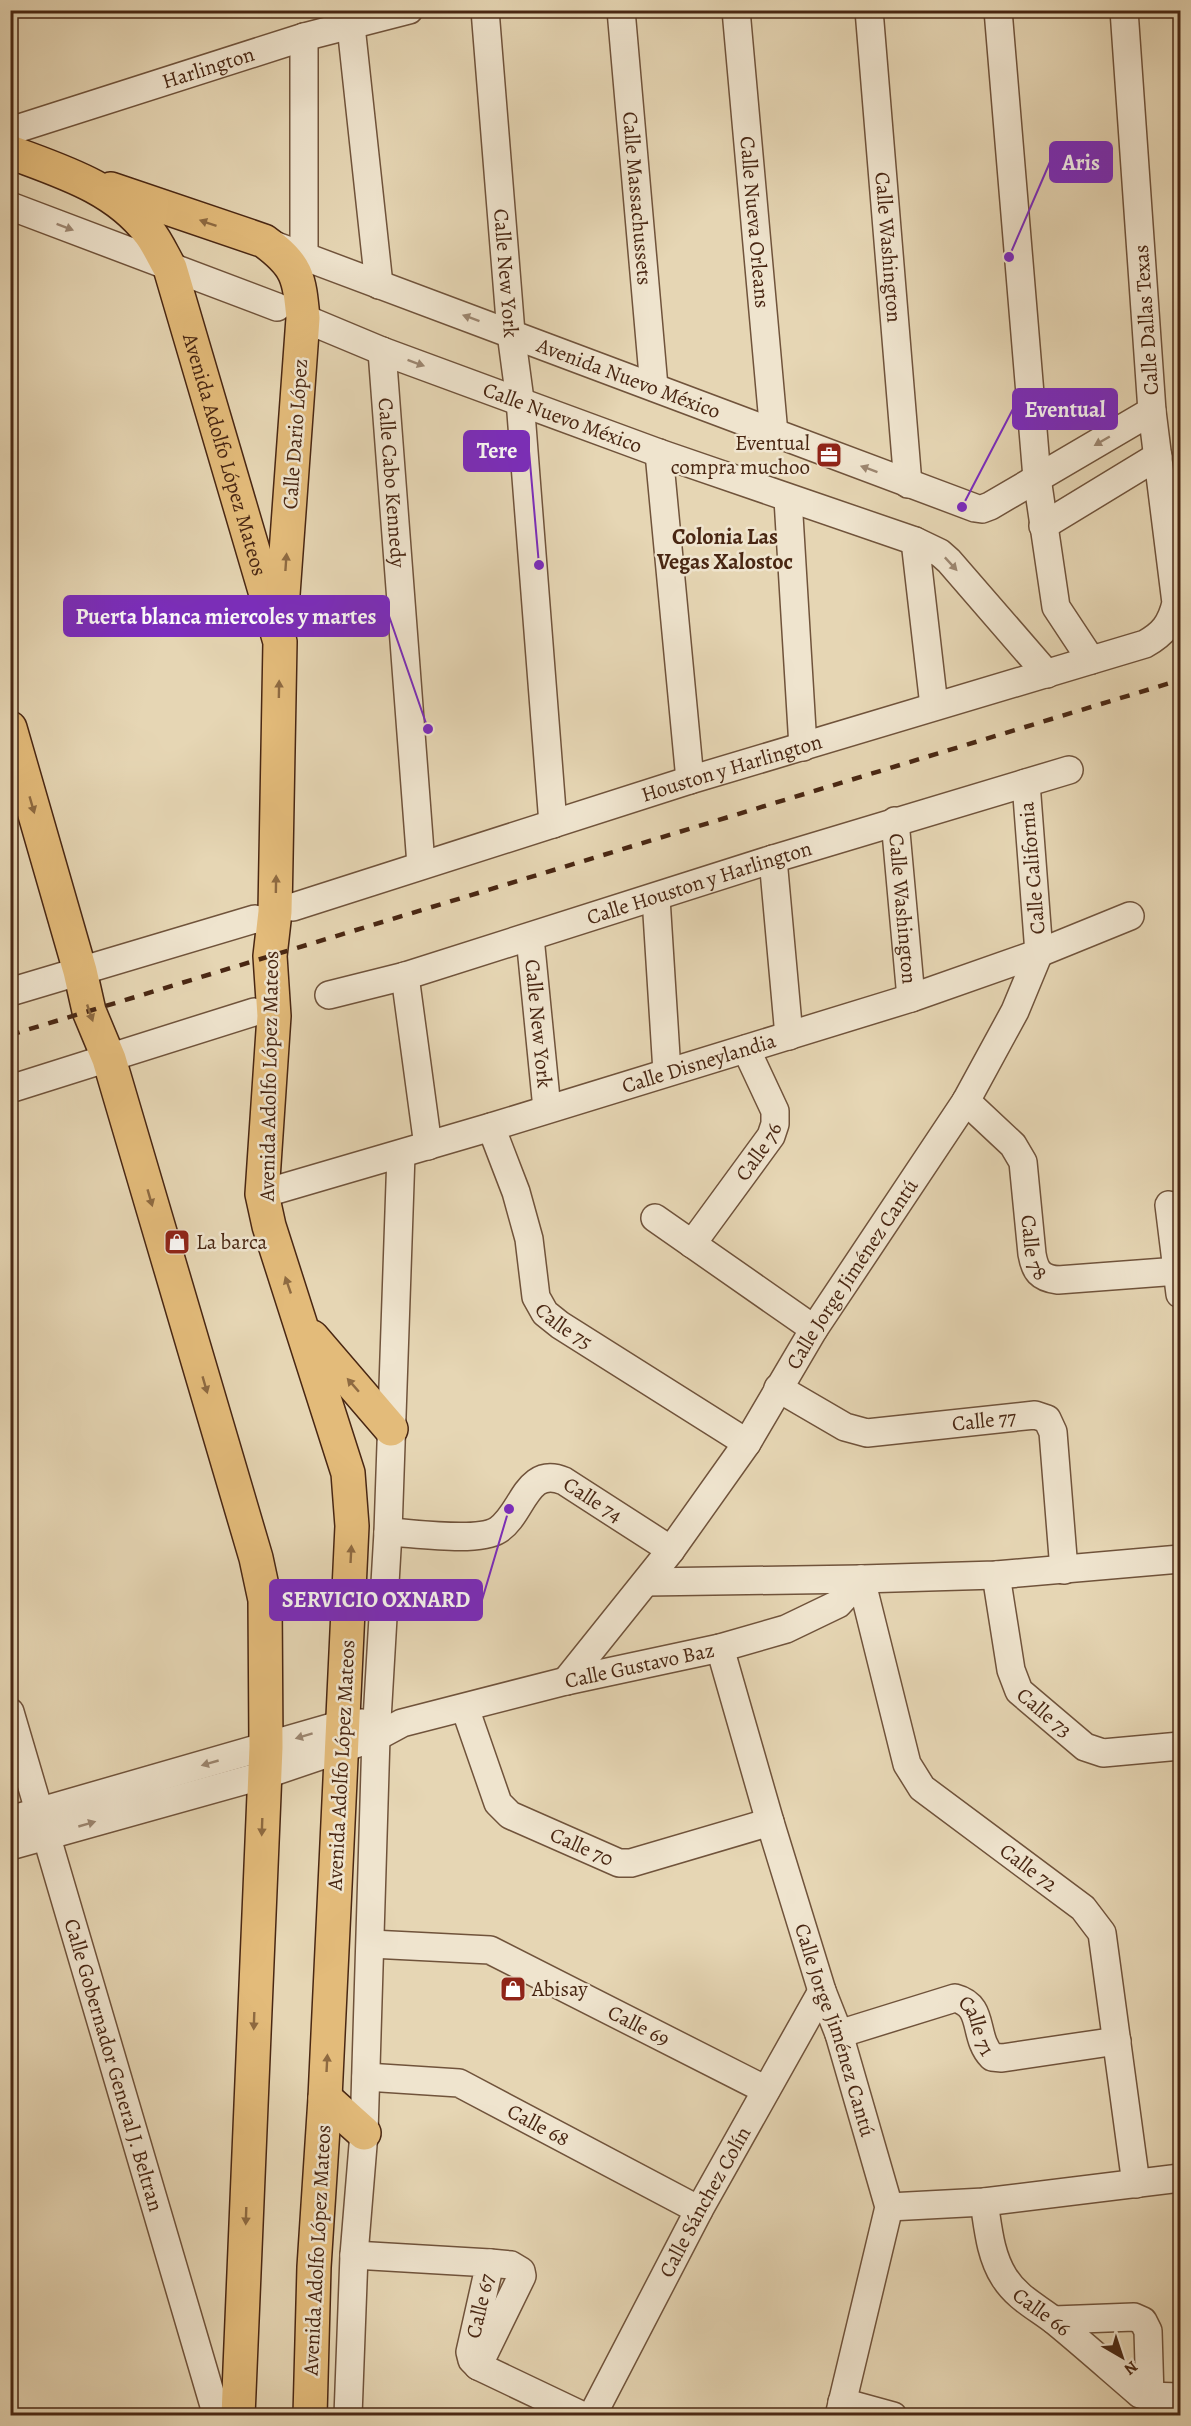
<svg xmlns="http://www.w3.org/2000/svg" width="1191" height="2426" viewBox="0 0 1191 2426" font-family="Alegreya,serif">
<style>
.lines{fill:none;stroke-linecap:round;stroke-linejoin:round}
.minor-casing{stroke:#70533b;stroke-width:30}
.major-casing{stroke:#492713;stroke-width:36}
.minor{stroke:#efe4ce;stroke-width:27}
.major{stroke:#e3bb7a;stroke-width:33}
.rail{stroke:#492713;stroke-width:4.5;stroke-dasharray:10 10;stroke-linecap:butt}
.oneway{fill:#8e6a41}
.oneway2{fill:#9c8670}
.labels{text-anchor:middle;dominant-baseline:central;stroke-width:5;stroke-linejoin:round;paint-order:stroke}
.street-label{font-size:21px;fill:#492713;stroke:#efe4ce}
.poi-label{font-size:21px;fill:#492713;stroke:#efe4ce;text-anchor:start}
.neighbourhood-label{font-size:22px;font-weight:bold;fill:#492713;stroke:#efe4ce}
.leader{fill:none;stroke:#7b2cbf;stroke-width:2}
.callout-dot{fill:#7b2cbf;stroke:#efe4ce;stroke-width:2}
.callout{fill:#7b2cbf;stroke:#7b2cbf;stroke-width:2}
.callout-label{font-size:22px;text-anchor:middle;font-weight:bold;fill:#fff}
</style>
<rect width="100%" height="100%" fill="#e6d6b4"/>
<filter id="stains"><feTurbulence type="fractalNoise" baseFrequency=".00333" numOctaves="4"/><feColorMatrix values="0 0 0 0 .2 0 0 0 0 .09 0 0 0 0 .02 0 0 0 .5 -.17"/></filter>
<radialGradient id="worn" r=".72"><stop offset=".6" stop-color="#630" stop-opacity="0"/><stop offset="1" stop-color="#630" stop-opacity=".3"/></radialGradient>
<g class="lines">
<!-- minor casing -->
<g class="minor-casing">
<g id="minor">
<path id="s1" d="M485 10 511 333 520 400 553 824"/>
<path id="s2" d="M621 10 654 387"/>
<path id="s3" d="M736 10 774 434"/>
<path id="s4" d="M869 10 908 484"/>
<path d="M998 10 1037 478 1056 607 1091 660"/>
<path d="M351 26 379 285"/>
<path d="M304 37V256"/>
<path id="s5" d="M10 131 304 37 409 10"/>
<path d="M10 206 277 307"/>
<path id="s6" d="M271 244 975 508 982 509 990 506 1152 411"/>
<path id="s7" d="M303 318 382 351 659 453 915 541 940 553 949 561 1047 674"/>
<path id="s8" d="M382 351 421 865"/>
<path d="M659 453 690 780"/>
<path d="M788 499 803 747"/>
<path d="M1043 526 1158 456"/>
<path d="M915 541 934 706"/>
<path id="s9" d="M895 821 911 998"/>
<path d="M773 859 789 1036"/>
<path d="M656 898 667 1072"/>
<path id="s10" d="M293 907 690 780 1145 644C1163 634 1171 624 1176 603L1152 411 1124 10"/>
<path id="s11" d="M530 937 547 1109"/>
<path d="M405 976 428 1146"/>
<path d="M10 992 255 919"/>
<path id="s12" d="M329 995 405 976 773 859 1069 770"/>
<path d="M10 1089 254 1012"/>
<path id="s13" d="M966 1101 1013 1145 1023 1162 1032 1254C1035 1271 1040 1278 1058 1280L1178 1271"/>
<path id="s14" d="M491 1127 516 1192 529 1239 536 1297 545 1313 560 1325 747 1443"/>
<path id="s15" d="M262 1194 491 1127 911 998 1039 953 1130 916"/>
<path d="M1169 1205 1180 1294"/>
<path d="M655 1218 814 1329"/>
<path id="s16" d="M692 1244 771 1136 775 1124V1111L746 1049"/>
<path id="s17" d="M778 1388 845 1427 867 1433 1035 1415 1047 1419 1053 1432 1064 1570"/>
<path id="s18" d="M388 1532C413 1533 478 1543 498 1530 523 1514 526 1465 564 1481L671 1550"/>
<path id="s19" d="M996 1575 1011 1670 1019 1691 1085 1747 1103 1753 1180 1746"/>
<path id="s20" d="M861 1579 907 1764 922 1788 1083 1908 1102 1933 1136 2184"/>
<path d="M646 1582 861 1579 996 1575 1180 1559"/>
<path id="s21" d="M720 1648 770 1822 822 1991 839 2034 889 2207 839 2416"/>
<path id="s22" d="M566 1681 671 1550 747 1443 814 1329 966 1101 1015 1011 1039 953 1026 783"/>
<path id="s23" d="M465 1708 498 1803 510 1815 619 1863H631L770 1822"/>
<path id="s24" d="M10 1712 217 2416"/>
<path d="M10 1820 343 1724 362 1723"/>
<path id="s25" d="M10 1846 264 1775 376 1737 402 1723 566 1681 720 1648 786 1629 838 1604 861 1579"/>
<path id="s26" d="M371 1944 490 1950 766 2090"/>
<path id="s27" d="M839 2034 955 1998C986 2006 972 2036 992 2057L1002 2058 1117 2041"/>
<path id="s28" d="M366 2077 459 2083 699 2210"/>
<path id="s29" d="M984 2202C988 2227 990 2255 1004 2277 1017 2298 1037 2307 1056 2322 1084 2345 1112 2370 1140 2394L1147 2396 1180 2397"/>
<path d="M889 2207 984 2202 1180 2178"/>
<path d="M354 2255 490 2263 470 2352 472 2360 478 2366 583 2416"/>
<path d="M1054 2320 1134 2317 1143 2321 1148 2331 1150 2397"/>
<path d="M478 2366 522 2276 521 2271 511 2265 490 2263"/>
<path d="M842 2402 893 2416"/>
<path d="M348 2416 354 2255 364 2133 376 1737 388 1532 401 1154"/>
<path id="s30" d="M592 2416 699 2210 822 1991"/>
</g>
</g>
<!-- major casing -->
<g class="major-casing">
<g id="major">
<path id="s31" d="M10 152C60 171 115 187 149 232 157 242 163 256 170 268L280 642 275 912 270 956 274 1016 262 1194 269 1226 348 1473 352 1526 325 2098 314 2267 310 2416"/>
<path d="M111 189 264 241C298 266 299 277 303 318L281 622"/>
<path d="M10 728 80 971 89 1011 109 1059 256 1558 265 1600 266 1747 238 2416"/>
<path d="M312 1337 391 1429"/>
<path d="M325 2098 364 2133"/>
</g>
</g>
<!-- minor -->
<use href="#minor" class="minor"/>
<!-- major -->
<use href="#major" class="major"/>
<!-- rail -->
<path class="rail" d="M10 1035 1180 680"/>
</g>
<!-- one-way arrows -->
<defs><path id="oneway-solid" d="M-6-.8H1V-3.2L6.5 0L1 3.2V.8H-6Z" transform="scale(1.5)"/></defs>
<g class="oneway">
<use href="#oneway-solid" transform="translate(208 223) rotate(-161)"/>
<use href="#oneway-solid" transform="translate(286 562) rotate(-86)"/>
<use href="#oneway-solid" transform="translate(279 689) rotate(-89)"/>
<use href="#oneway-solid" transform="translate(32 805) rotate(74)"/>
<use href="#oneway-solid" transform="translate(276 884) rotate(-89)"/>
<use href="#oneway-solid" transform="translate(90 1013) rotate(71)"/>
<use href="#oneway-solid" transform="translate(150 1198) rotate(74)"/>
<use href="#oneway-solid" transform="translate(288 1285) rotate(-109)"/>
<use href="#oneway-solid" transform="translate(205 1385) rotate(74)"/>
<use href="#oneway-solid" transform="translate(353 1385) rotate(-131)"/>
<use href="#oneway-solid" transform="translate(351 1554) rotate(-87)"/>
<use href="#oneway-solid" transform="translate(262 1827) rotate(92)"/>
<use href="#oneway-solid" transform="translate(254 2021) rotate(92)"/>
<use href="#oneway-solid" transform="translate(327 2063) rotate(-87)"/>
<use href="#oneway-solid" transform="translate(246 2216) rotate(92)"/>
</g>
<g class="oneway2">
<use href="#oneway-solid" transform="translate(65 227) rotate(21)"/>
<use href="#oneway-solid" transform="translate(471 318) rotate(-160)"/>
<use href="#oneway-solid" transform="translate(416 363) rotate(20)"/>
<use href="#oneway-solid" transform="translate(1102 441) rotate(150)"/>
<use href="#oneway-solid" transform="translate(869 469) rotate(-160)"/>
<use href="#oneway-solid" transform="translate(951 564) rotate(47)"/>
<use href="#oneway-solid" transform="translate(304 1736) rotate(163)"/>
<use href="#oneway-solid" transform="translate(210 1763) rotate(164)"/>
<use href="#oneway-solid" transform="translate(87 1824) rotate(-16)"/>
</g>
<!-- icons -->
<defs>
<g id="office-square" transform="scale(1.35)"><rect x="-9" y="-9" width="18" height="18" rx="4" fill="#8f2418" stroke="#efe4ce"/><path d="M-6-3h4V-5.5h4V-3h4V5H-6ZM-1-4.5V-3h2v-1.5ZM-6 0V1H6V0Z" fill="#fff"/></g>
<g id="shop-square" transform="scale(1.35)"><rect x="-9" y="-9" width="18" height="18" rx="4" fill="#8f2418" stroke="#efe4ce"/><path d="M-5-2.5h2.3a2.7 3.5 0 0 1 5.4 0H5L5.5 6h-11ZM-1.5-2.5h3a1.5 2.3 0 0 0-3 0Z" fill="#fff"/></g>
</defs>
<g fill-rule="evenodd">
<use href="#office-square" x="829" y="455"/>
<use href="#shop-square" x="177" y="1242"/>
<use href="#shop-square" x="513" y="1989"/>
</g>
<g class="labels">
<!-- street labels -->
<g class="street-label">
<text stroke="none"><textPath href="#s5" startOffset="208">Harlington</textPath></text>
<text stroke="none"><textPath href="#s2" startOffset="189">Calle Massachussets</textPath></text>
<text stroke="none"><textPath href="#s3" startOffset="213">Calle Nueva Orleans</textPath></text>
<text stroke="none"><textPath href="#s4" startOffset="238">Calle Washington</textPath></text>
<text stroke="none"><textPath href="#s1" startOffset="264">Calle New York</textPath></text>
<text transform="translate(1146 320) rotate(-94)">Calle Dallas Texas</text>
<text stroke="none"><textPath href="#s6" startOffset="382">Avenida Nuevo México</textPath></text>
<text stroke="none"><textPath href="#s7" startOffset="278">Calle Nuevo México</textPath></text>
<text transform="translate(295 434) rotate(-86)">Calle Dario López</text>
<text stroke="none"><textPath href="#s31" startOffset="399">Avenida Adolfo López Mateos</textPath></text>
<text stroke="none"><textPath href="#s8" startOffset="132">Calle Cabo Kennedy</textPath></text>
<text stroke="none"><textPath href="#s10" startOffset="460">Houston y Harlington</textPath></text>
<text transform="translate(1032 868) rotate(-95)">Calle California</text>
<text stroke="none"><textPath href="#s12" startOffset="387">Calle Houston y Harlington</textPath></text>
<text stroke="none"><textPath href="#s9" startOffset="88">Calle Washington</textPath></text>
<text stroke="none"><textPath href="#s11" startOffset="87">Calle New York</textPath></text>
<text stroke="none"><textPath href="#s15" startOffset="456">Calle Disneylandia</textPath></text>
<text transform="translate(269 1076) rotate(-89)">Avenida Adolfo López Mateos</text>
<text stroke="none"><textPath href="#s16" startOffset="114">Calle 76</textPath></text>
<text stroke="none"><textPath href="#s13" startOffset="170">Calle 78</textPath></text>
<text stroke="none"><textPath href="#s22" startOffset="498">Calle Jorge Jiménez Cantú</textPath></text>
<text stroke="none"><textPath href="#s14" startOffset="218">Calle 75</textPath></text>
<text stroke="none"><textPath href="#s17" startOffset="218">Calle 77</textPath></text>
<text stroke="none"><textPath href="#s18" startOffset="236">Calle 74</textPath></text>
<text stroke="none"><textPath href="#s25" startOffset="656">Calle Gustavo Baz</textPath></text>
<text stroke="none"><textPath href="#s19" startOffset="152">Calle 73</textPath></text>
<text transform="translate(341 1765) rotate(-87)">Avenida Adolfo López Mateos</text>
<text stroke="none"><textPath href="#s23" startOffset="196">Calle 70</textPath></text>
<text stroke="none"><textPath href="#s20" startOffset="352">Calle 72</textPath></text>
<text stroke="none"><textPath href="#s26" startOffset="286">Calle 69</textPath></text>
<text stroke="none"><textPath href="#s27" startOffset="159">Calle 71</textPath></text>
<text stroke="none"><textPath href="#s21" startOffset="399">Calle Jorge Jiménez Cantú</textPath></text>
<text stroke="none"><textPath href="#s24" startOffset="368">Calle Gobernador General J. Beltran</textPath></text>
<text stroke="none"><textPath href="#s28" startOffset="183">Calle 68</textPath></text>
<text stroke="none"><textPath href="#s30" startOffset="242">Calle Sánchez Colín</textPath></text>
<text transform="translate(317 2250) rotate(-87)">Avenida Adolfo López Mateos</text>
<text transform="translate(480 2306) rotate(-77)">Calle 67</text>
<text stroke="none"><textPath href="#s29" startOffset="130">Calle 66</textPath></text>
</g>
<!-- poi labels -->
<g class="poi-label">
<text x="810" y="443" text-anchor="end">Eventual<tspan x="810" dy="24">compra muchoo</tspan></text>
<text x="196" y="1242">La barca</text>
<text x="532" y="1989">Abisay</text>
</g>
<!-- neighbourhood labels -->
<g class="neighbourhood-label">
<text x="725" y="537">Colonia Las<tspan x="725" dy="25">Vegas Xalostoc</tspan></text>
</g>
</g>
<!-- callouts -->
<path class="leader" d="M1009 257L1050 162M962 507L1013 409M539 565L529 451M428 729L389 616M509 1509L482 1600"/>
<g class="callout-dot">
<circle cx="1009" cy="257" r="6"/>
<circle cx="962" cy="507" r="6"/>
<circle cx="539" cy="565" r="6"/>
<circle cx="428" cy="729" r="6"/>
<circle cx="509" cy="1509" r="6"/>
</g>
<g class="callout">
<rect x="1050" y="142" width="62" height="40" rx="6"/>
<rect x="1013" y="389" width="104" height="40" rx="6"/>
<rect x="464" y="431" width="65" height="40" rx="6"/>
<rect x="64" y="596" width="325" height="40" rx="6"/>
<rect x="270" y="1580" width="212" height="40" rx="6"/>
</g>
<g class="callout-label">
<text x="1081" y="170">Aris</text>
<text x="1065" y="417">Eventual</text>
<text x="497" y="458">Tere</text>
<text x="226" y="624">Puerta blanca miercoles y martes</text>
<text x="376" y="1607">SERVICIO OXNARD</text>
</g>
<!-- margin -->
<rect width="1191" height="2426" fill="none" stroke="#e6d6b4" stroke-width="36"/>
<rect x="12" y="12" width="1167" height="2402" fill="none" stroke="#492713" stroke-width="3"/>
<rect x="18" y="18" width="1155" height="2390" fill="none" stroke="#492713" stroke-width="1.5"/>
<!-- north arrow -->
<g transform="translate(1122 2357) rotate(141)" stroke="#efe4ce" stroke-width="4.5" paint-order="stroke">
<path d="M0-4.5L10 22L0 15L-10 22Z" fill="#492713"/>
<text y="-9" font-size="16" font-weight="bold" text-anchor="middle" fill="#492713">N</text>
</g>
<rect width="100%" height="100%" filter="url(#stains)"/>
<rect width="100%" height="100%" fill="url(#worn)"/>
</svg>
